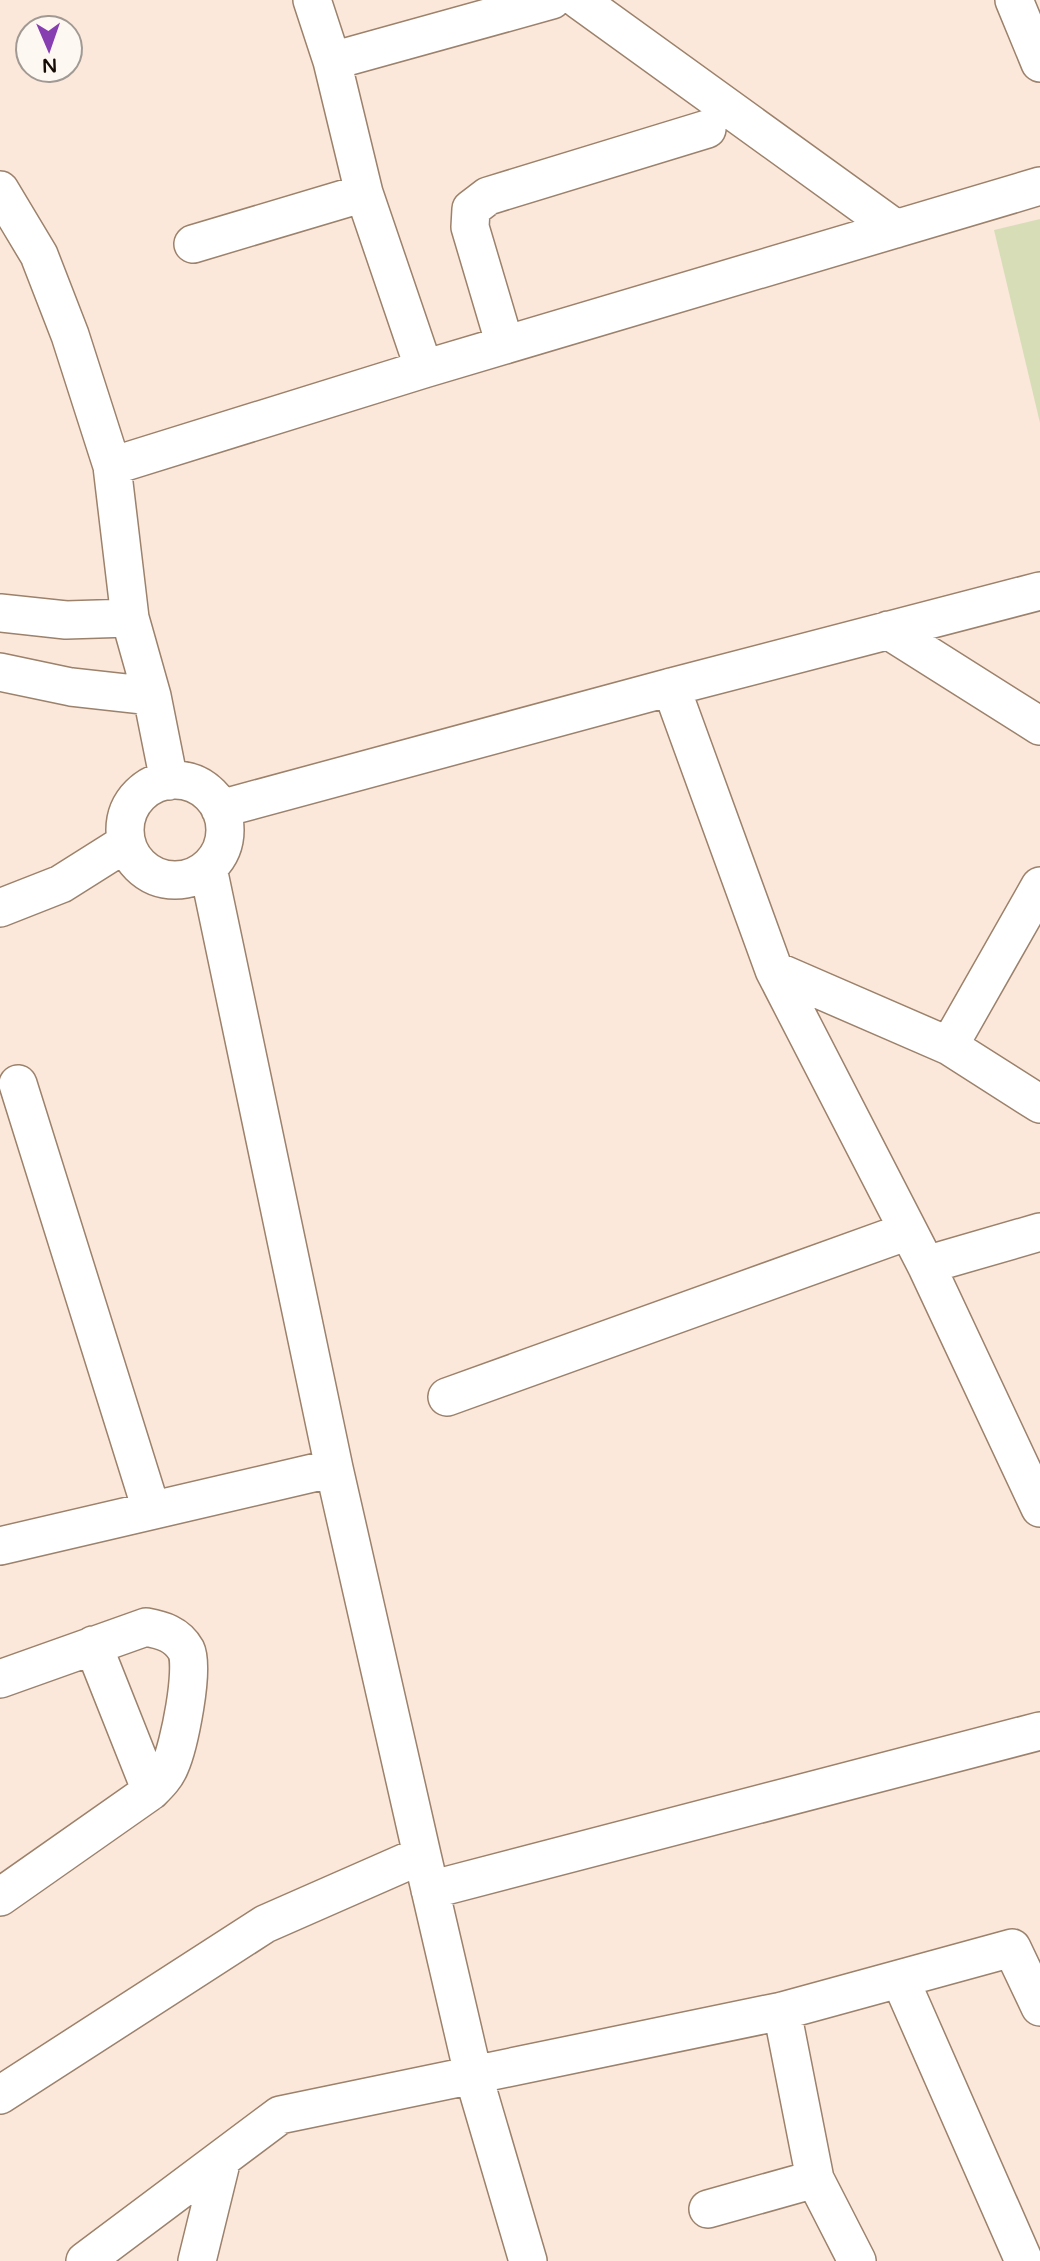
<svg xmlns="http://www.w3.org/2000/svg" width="1040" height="2261" viewBox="0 0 1040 2261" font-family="'Varela Round',sans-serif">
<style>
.green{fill:#d7deb7}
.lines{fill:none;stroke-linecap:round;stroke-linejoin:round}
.minor-casing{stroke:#9c816b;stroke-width:40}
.minor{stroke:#fff;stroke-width:37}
</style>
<rect width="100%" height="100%" fill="#fbe8da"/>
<!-- green -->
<path class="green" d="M1040 219V423L994 230Z"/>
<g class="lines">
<!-- minor casing -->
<g class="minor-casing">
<path id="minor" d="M312 0 332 61 364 193 424 369
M579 0 896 229
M1014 0 1040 63
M332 61 552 0
M0 190 39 255 70 335 112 466 130 618 152 696 169 781
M193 244 364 193
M505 345 470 227 471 209 488 196 707 129
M112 466 424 369 1040 186
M0 613 66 620 130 618
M888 630 1040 726
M0 672 71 687 152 696
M671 687 774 970 949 1046 1040 1104
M125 830a50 50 0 1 1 100 0a50 50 0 1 1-100 0Z
M220 809 671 687 1040 591
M208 868 334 1468 422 1855 473 2074 528 2261
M0 908 61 884 126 843
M774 970 926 1265 1040 1508
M949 1046 1040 886
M18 1084 151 1509
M926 1265 1040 1232
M447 1397 908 1231
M0 1546 334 1468
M93 1645 151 1791
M0 1679 146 1627C162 1630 177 1634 186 1650 195 1668 179 1746 170 1766 166 1776 159 1783 151 1791L0 1897
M430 1890 1040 1731
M900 1979 1024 2261
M782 2011 815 2179
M0 2095 265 1924 422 1855
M708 2209 815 2179 857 2261
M85 2261 280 2115 782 2011 1012 1948 1040 2007
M197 2261 222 2159"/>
</g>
<!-- minor -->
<use href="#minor" class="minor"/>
</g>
<!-- north arrow -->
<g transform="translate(49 49) rotate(178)"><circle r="33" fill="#fef8f3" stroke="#a19a94" stroke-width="2"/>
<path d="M0-5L12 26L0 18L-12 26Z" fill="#863eb1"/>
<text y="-10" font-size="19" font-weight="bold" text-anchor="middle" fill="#150c05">N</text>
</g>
</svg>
